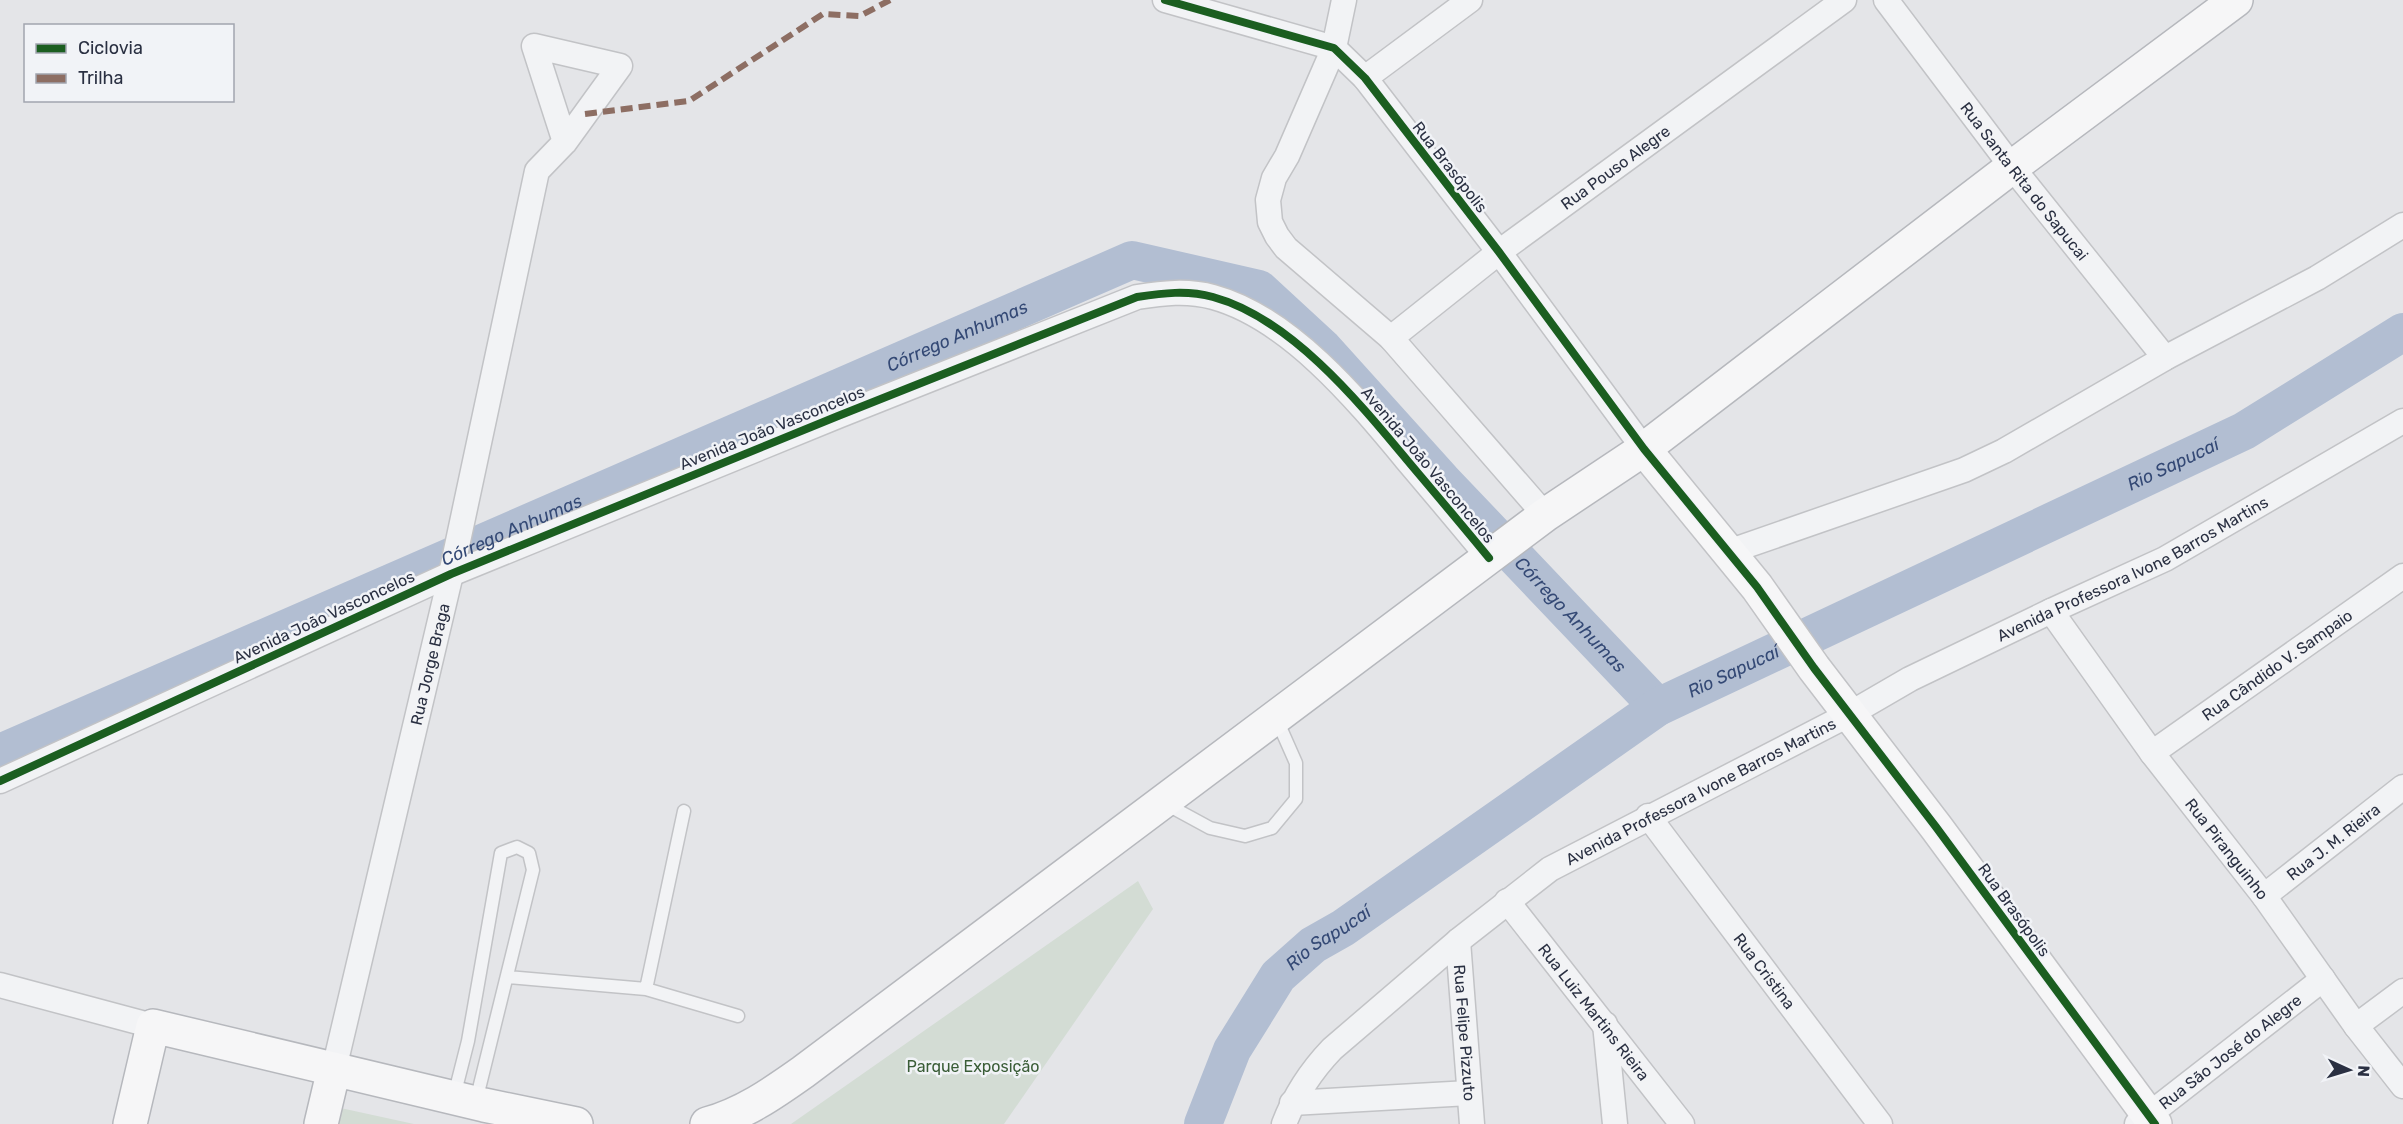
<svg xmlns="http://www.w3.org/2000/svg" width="2403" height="1124" viewBox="0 0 2403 1124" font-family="Rubik,sans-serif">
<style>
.green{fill:#d3dcd4}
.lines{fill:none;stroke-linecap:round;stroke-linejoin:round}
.river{stroke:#b2bed2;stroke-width:38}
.lane-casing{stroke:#c2c3c6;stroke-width:15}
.street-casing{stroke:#c2c3c6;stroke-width:27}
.secondary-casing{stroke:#c2c3c6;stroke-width:36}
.highway-casing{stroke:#b6b8bd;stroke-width:36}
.lane{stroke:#f2f3f5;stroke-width:12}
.street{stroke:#f2f3f5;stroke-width:24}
.secondary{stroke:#f6f6f7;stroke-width:33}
.highway{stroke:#f6f6f7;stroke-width:33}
.quiet{stroke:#8d6e63;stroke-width:6;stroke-dasharray:12 6;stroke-linecap:butt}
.cycleway-casing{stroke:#f1f3f7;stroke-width:11}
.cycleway{stroke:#1b5e20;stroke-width:8}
.labels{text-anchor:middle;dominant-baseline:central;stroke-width:5;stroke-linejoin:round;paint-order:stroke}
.street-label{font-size:16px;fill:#2a3042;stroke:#f1f3f7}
.park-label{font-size:16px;fill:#3a5d37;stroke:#f1f3f7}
.water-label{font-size:18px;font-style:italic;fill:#344975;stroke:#f1f3f7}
</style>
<rect width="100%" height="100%" fill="#e4e5e8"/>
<!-- green -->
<path class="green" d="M1138 881 1153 909 1004 1124H791Z
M336 1107 414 1124H335Z"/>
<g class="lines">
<!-- river -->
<g class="river">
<path id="s1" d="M0 753 1132 260 1259 289 1323 348 1442 480 1658 707"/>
<path id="s2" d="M1203 1124 1232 1050 1278 976 1313 945 1343 928 1658 707 2244 431 2403 332"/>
</g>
<!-- lane casing -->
<g class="lane-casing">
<path id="lane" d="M1164 803 1210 828 1245 836 1272 828 1296 799V763L1277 720
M507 977 646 989 684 811
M646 989 738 1016
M454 1096 468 1041 501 853 517 847 529 853 533 870 476 1101"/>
</g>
<!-- street casing -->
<g class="street-casing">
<g id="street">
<path d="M1165 0 1334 48 1365 78 1499 252 1644 449"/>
<path d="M1344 0 1334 48 1287 156 1274 178 1268 200 1270 222 1277 236 1286 248 1391 338 1545 515"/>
<path id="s3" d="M1886 0 2012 167 2165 358"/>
<path d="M1365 78 1470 0"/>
<path id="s4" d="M1391 338 1499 252 1844 0"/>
<path d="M1728 552 1964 470 2004 451 2165 358 2317 278 2403 225"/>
<path id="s5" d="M2051 611 2152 753 2264 896 2356 1026 2403 1086"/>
<path id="s6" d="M2152 753 2403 576"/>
<path d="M0 781 451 574 838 416 1137 297C1163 293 1187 290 1213 297 1290 318 1358 401 1407 460 1434 492 1462 525 1489 558"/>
<path id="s7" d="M1648 816 1880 1124"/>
<path id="s8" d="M2264 896 2403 787"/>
<path id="s9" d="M1507 901 1682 1124"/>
<path id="s10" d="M1458 941 1472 1124"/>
<path d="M0 985 153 1026"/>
<path d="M1605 1024 1615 1124"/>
<path d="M2356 1026 2403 991"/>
<path id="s11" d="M334 1069 451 574 537 171 565 142 620 66 534 46 565 142"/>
<path d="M1292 1103 1469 1093"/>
<path id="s12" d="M1284 1124C1295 1095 1311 1071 1332 1049L1458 941 1550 869 1848 715 1910 679 2051 611 2165 559 2403 421"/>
<path id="s13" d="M2137 1124 2323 979"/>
</g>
</g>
<!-- secondary casing -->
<g class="secondary-casing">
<path id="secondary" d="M1644 449 1757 587 1814 668 1936 827 2155 1124"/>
</g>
<!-- highway casing -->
<g class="highway-casing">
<path id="highway" d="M130 1124 153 1026 484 1105 576 1124
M321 1124 334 1069
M707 1124C743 1114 772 1094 803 1072L1545 515 1644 449 2012 167 2236 0"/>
</g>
<!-- lane -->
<use href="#lane" class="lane"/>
<!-- street -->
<use href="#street" class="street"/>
<!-- secondary -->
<use href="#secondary" class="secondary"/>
<!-- highway -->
<use href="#highway" class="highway"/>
<!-- quiet -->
<path class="quiet" d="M585 114 689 101 823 14 860 16 890 0"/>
<!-- cycleway casing -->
<g class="cycleway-casing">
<path id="cycleway" d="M1165 0 1334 48 1365 78 1499 252 1644 449 1757 587 1814 668 1936 827 2155 1124
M0 781 451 574 838 416 1137 297C1163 293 1187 290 1213 297 1290 318 1358 401 1407 460 1434 492 1462 525 1489 558"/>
</g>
<!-- cycleway -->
<use href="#cycleway" class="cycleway"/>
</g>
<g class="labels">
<!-- street labels -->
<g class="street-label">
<text transform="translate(1450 167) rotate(52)">Rua Brasópolis</text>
<text stroke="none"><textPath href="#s4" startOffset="282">Rua Pouso Alegre</textPath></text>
<text stroke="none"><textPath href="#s3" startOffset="228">Rua Santa Rita do Sapucai</textPath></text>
<text transform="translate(772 428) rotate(-22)">Avenida João Vasconcelos</text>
<text transform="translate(1428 465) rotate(50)">Avenida João Vasconcelos</text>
<text stroke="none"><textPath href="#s12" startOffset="1028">Avenida Professora Ivone Barros Martins</textPath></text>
<text transform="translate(324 617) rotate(-25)">Avenida João Vasconcelos</text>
<text stroke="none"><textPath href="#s11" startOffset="416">Rua Jorge Braga</textPath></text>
<text stroke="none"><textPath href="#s6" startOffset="153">Rua Cândido V. Sampaio</textPath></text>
<text stroke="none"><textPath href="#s12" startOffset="542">Avenida Professora Ivone Barros Martins</textPath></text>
<text stroke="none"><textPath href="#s8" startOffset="88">Rua J. M. Rieira</textPath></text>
<text stroke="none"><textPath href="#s5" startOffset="296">Rua Piranguinho</textPath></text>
<text transform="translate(2014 910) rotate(54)">Rua Brasópolis</text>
<text stroke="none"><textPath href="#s7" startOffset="194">Rua Cristina</textPath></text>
<text stroke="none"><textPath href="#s9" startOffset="141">Rua Luiz Martins Rieira</textPath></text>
<text stroke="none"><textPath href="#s10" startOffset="92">Rua Felipe Pizzuto</textPath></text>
<text stroke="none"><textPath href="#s13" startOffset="118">Rua São José do Alegre</textPath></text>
</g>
<!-- park labels -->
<g class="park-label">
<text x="973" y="1066">Parque Exposição</text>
</g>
<!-- water labels -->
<g class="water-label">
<text stroke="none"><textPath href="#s1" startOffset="1044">Córrego Anhumas</textPath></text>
<text stroke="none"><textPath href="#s2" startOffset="1202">Rio Sapucaí</textPath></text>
<text stroke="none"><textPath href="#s1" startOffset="558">Córrego Anhumas</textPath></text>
<text stroke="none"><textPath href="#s1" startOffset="1816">Córrego Anhumas</textPath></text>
<text stroke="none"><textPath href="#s2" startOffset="716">Rio Sapucaí</textPath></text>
<text stroke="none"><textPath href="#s2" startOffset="230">Rio Sapucaí</textPath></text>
</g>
</g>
<!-- legend -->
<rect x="24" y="24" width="210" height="78" fill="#f1f3f7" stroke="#a1a5af" stroke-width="1.5"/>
<rect x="36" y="44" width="30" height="9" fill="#1b5e20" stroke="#a1a5af" stroke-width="1.5"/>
<text x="78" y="54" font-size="18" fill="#2a3042">Ciclovia</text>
<rect x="36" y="74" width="30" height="9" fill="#8d6e63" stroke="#a1a5af" stroke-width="1.5"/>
<text x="78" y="84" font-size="18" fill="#2a3042">Trilha</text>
<!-- north arrow -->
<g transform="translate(2349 1070) rotate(94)" stroke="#f1f3f7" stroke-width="4.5" paint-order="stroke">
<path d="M0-4.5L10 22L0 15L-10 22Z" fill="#2a3042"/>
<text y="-9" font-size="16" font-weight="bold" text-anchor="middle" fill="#2a3042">N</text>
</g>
</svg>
